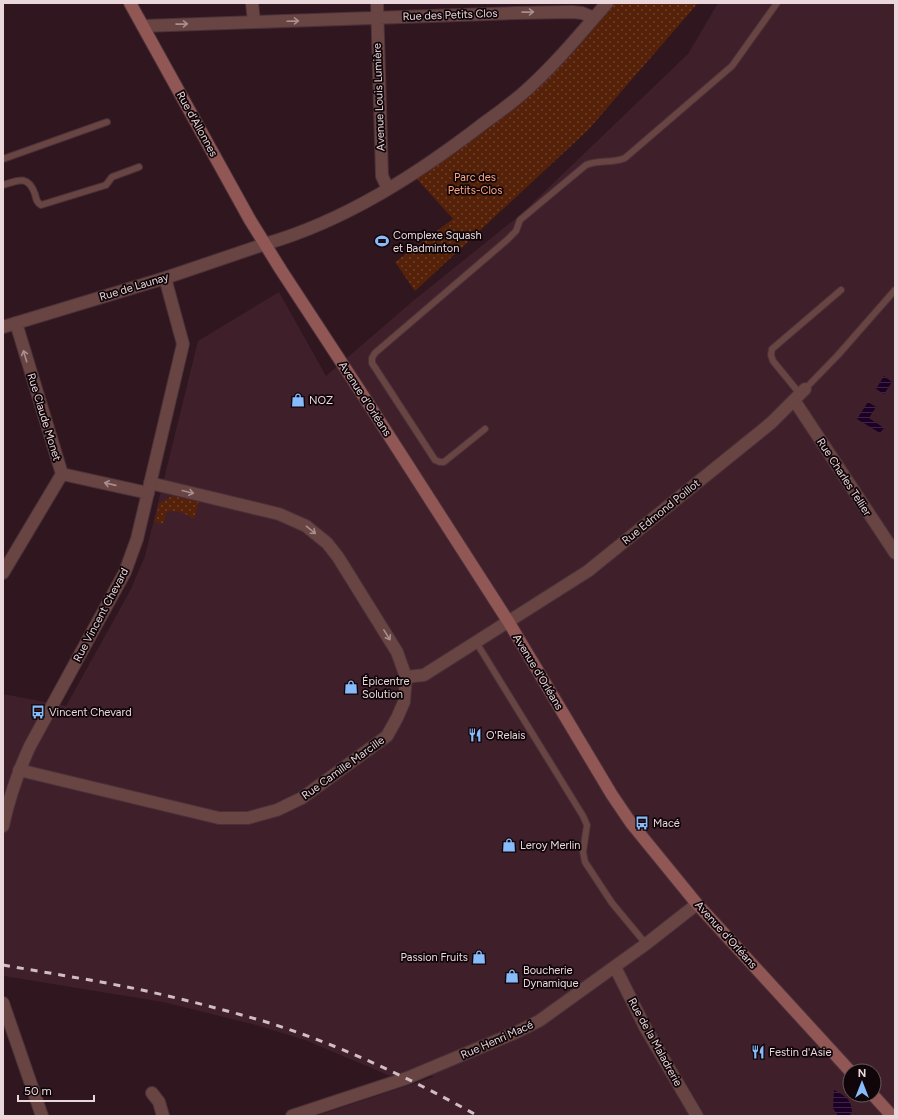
<svg xmlns="http://www.w3.org/2000/svg" width="898" height="1119" viewBox="0 0 898 1119" font-family="Figtree,sans-serif">
<style>
.built{fill:#3f202a;fill-rule:evenodd}
.grass{fill:url(#grass-dots)}
.water{fill:url(#water-rules)}
.lines{fill:none;stroke-linecap:round;stroke-linejoin:round}
.service-casing{stroke:#4a3139;stroke-width:8}
.minor-casing{stroke:#4a3139;stroke-width:14}
.tertiary-casing{stroke:#4a3139;stroke-width:14}
.secondary-casing{stroke:#4a3139;stroke-width:14}
.service{stroke:#684442;stroke-width:6}
.minor{stroke:#684442;stroke-width:12}
.tertiary{stroke:#684442;stroke-width:12}
.secondary{stroke:#905755;stroke-width:12}
.rail{stroke:#d0bdc3;stroke-width:3;stroke-dasharray:7 7;stroke-linecap:butt}
.oneway{stroke:#a88e8f}
.labels{text-anchor:middle;dominant-baseline:central;stroke-width:3.5;stroke-linejoin:round;paint-order:stroke}
.street-label{font-size:11px;fill:#e9d7dc;stroke:#100609}
.park-label{font-size:11px;fill:#fca682;stroke:#100609}
.poi-label{font-size:11px;fill:#e9d7dc;stroke:#100609;text-anchor:start}
</style>
<defs>
<pattern id="grass-dots" width="8" height="8" patternUnits="userSpaceOnUse"><rect width="8" height="8" fill="#552209"/><path d="M2 2h.1M6 6h.1" fill="none" stroke="#6d412c" stroke-width="1.8" stroke-linecap="round"/></pattern>
<pattern id="water-rules" width="6" height="5" patternUnits="userSpaceOnUse"><rect width="6" height="5" fill="#1d0026"/><path d="M0 2.5h6" fill="none" stroke="#3e2445"/></pattern>
</defs>
<rect width="100%" height="100%" fill="#30161e"/>
<!-- built -->
<path class="built" d="M718 3H895V1116H316L434 1077 419 1067 390 1076 305 1040 256 1025 163 1002 4 976 3 694 66 706 130 591 145 556 198 341 279 292 326 376 413 301 520 215 688 54ZM850 1071H874V1095H850Z"/>
<!-- grass -->
<path class="grass" d="M612 3H698L588 130 415 291 395 262 453 219 416 178 517 105Z
M172 496 199 502 194 519 181 512 167 511 163 524 155 522 159 504Z"/>
<!-- water -->
<path class="water" d="M884 376 892 382 884 394 876 389Z
M868 402 876 407 869 418 884 428 880 433 857 419Z
M834 1090C845 1096 851 1098 852 1112L849 1116H838L833 1108Z"/>
<g class="lines">
<!-- service casing -->
<g class="service-casing">
<path id="service" d="M3 159 107 122
M3 185C19 180 28 175 35 194 36 199 37 203 41 205L106 185 112 177 139 167
M805 389 838 355 895 290
M800 394 773 361 771 355 772 349 841 290
M485 429 444 462H440L435 460 372 363V358L375 353 507 240 516 231 520 220 586 165C600 159 611 164 625 158L732 66 777 3
M476 642 583 816 587 825 583 852 585 862 612 903 646 944"/>
</g>
<!-- minor casing -->
<g class="minor-casing">
<path id="minor" d="M252 3 254 22
M377 3 382 176 388 189
M143 26 515 13 572 12 582 13 594 18
M265 244C345 221 418 174 484 123 497 114 510 104 522 94 554 66 580 34 607 3
M16 323 62 474 148 493
M794 400 895 553
M3 573 62 474
M406 677 424 675 588 571 771 423 805 389
M19 770 219 818H248L277 810 302 798 387 736 397 718 404 702 406 677 397 652 338 557 327 543 306 526 279 514 150 483
M615 967 646 1029 697 1116
M152 1093 159 1102 163 1116
M292 1116 407 1078 517 1032 539 1021 646 944 697 904"/>
</g>
<!-- tertiary casing -->
<g class="tertiary-casing">
<path id="tertiary" d="M3 327 165 278 265 244
M3 826C9 798 18 772 30 746L125 572 137 539 183 344 165 278
M3 1003 42 1116"/>
</g>
<!-- secondary casing -->
<g class="secondary-casing">
<path id="secondary" d="M130 3 250 220 281 270 368 403 508 621 612 795 631 823 697 904 850 1071
M873 1095 892 1116"/>
</g>
<!-- service -->
<use href="#service" class="service"/>
<!-- minor -->
<use href="#minor" class="minor"/>
<!-- tertiary -->
<use href="#tertiary" class="tertiary"/>
<!-- secondary -->
<use href="#secondary" class="secondary"/>
<!-- rail -->
<path class="rail" d="M3 965C48 973 93 980 137 989 179 998 221 1009 263 1021 338 1044 410 1078 478 1116"/>
</g>
<!-- one-way arrows -->
<defs><path id="oneway-shaft" d="M-6 0H5M1.5-3L5.5 0L1.5 3" fill="none" stroke-width="1.6" stroke-linecap="round" stroke-linejoin="round"/></defs>
<g class="oneway">
<use href="#oneway-shaft" transform="translate(528 12) rotate(-1)"/>
<use href="#oneway-shaft" transform="translate(293 21) rotate(-2)"/>
<use href="#oneway-shaft" transform="translate(182 24) rotate(-1)"/>
<use href="#oneway-shaft" transform="translate(25 356) rotate(-107)"/>
<use href="#oneway-shaft" transform="translate(110 484) rotate(-167)"/>
<use href="#oneway-shaft" transform="translate(188 492) rotate(14)"/>
<use href="#oneway-shaft" transform="translate(311 530) rotate(39)"/>
<use href="#oneway-shaft" transform="translate(387 635) rotate(58)"/>
</g>
<!-- icons -->
<defs>
<g id="stadium-bare" transform="scale(1.08)"><path d="M0-5a6.5 5 0 1 0 0 10a6.5 5 0 1 0 0-10ZM-3.5-1.8h7v3.6h-7Z" fill="#87bbfb" stroke="#100609" stroke-width="2.5" paint-order="stroke"/></g>
<g id="shop-bare" transform="scale(1.08)"><path d="M-5-2.5h2.3a2.7 3.5 0 0 1 5.4 0H5L5.5 6h-11ZM-1.5-2.5h3a1.5 2.3 0 0 0-3 0Z" fill="#87bbfb" stroke="#100609" stroke-width="2.5" paint-order="stroke"/></g>
<g id="bus-bare" transform="scale(1.08)"><path d="M-5-6H5V4H4V6H2V4H-2V6H-4V4H-5ZM-3.5-4V0h7V-4ZM-3.5 1.2v1.5H-2V1.2ZM2 1.2v1.5H3.5V1.2Z" fill="#87bbfb" stroke="#100609" stroke-width="2.5" paint-order="stroke"/></g>
<g id="restaurant-bare" transform="scale(1.08)"><path d="M-5-6h1v4h1v-4h1v4h1v-4h1v5L-1.5 .5V6h-2V.5L-5-1ZM5-6V6H3V1.5H1.5Q1.5-4 5-6Z" fill="#87bbfb" stroke="#100609" stroke-width="2.5" paint-order="stroke"/></g>
</defs>
<g fill-rule="evenodd">
<use href="#stadium-bare" x="382" y="241"/>
<use href="#shop-bare" x="298" y="400"/>
<use href="#shop-bare" x="351" y="687"/>
<use href="#bus-bare" x="38" y="712"/>
<use href="#restaurant-bare" x="475" y="735"/>
<use href="#bus-bare" x="642" y="823"/>
<use href="#shop-bare" x="509" y="845"/>
<use href="#shop-bare" x="479" y="957"/>
<use href="#shop-bare" x="512" y="976"/>
<use href="#restaurant-bare" x="758" y="1052"/>
</g>
<g class="labels">
<!-- street labels -->
<g class="street-label">
<text transform="translate(450 15) rotate(-2)">Rue des Petits Clos</text>
<text transform="translate(379 97) rotate(-92)">Avenue Louis Lumière</text>
<text transform="translate(197 124) rotate(61)">Rue d'Allonnes</text>
<text transform="translate(134 287) rotate(-17)">Rue de Launay</text>
<text transform="translate(365 399) rotate(57)">Avenue d'Orléans</text>
<text transform="translate(44 417) rotate(73)">Rue Claude Monet</text>
<text transform="translate(844 477) rotate(57)">Rue Charles Tellier</text>
<text transform="translate(661 512) rotate(-39)">Rue Edmond Poillot</text>
<text transform="translate(101 615) rotate(-62)">Rue Vincent Chevard</text>
<text transform="translate(538 672) rotate(59)">Avenue d'Orléans</text>
<text transform="translate(343 768) rotate(-36)">Rue Camille Marcille</text>
<text transform="translate(726 935) rotate(48)">Avenue d'Orléans</text>
<text transform="translate(497 1040) rotate(-24)">Rue Henri Macé</text>
<text transform="translate(655 1042) rotate(61)">Rue de la Maladrerie</text>
</g>
<!-- park labels -->
<g class="park-label">
<text x="475" y="177">Parc des<tspan x="475" dy="13">Petits-Clos</tspan></text>
</g>
<!-- poi labels -->
<g class="poi-label">
<text x="393" y="235">Complexe Squash<tspan x="393" dy="13">et Badminton</tspan></text>
<text x="309" y="400">NOZ</text>
<text x="362" y="681">Épicentre<tspan x="362" dy="13">Solution</tspan></text>
<text x="49" y="712">Vincent Chevard</text>
<text x="486" y="735">O'Relais</text>
<text x="653" y="823">Macé</text>
<text x="520" y="845">Leroy Merlin</text>
<text x="468" y="957" text-anchor="end">Passion Fruits</text>
<text x="523" y="970">Boucherie<tspan x="523" dy="13">Dynamique</tspan></text>
<text x="769" y="1052">Festin d'Asie</text>
</g>
</g>
<!-- border -->
<rect width="898" height="1119" fill="none" stroke="#e9d7dc" stroke-width="8"/>
<!-- north arrow -->
<g transform="translate(862 1083)"><circle r="19" fill="#100609" stroke="#675a5d"/>
<path d="M0-3L7 15L0 10L-7 15Z" fill="#87bbfb"/>
<text y="-6" font-size="11" font-weight="bold" text-anchor="middle" fill="#e9d7dc">N</text>
</g>
<!-- scale -->
<path d="M18 1095v6h76v-6" fill="none" stroke="#e9d7dc" stroke-width="2"/>
<text x="24" y="1095" font-size="12" fill="#e9d7dc" stroke="#100609" stroke-width="3" paint-order="stroke">50 m</text>
</svg>
